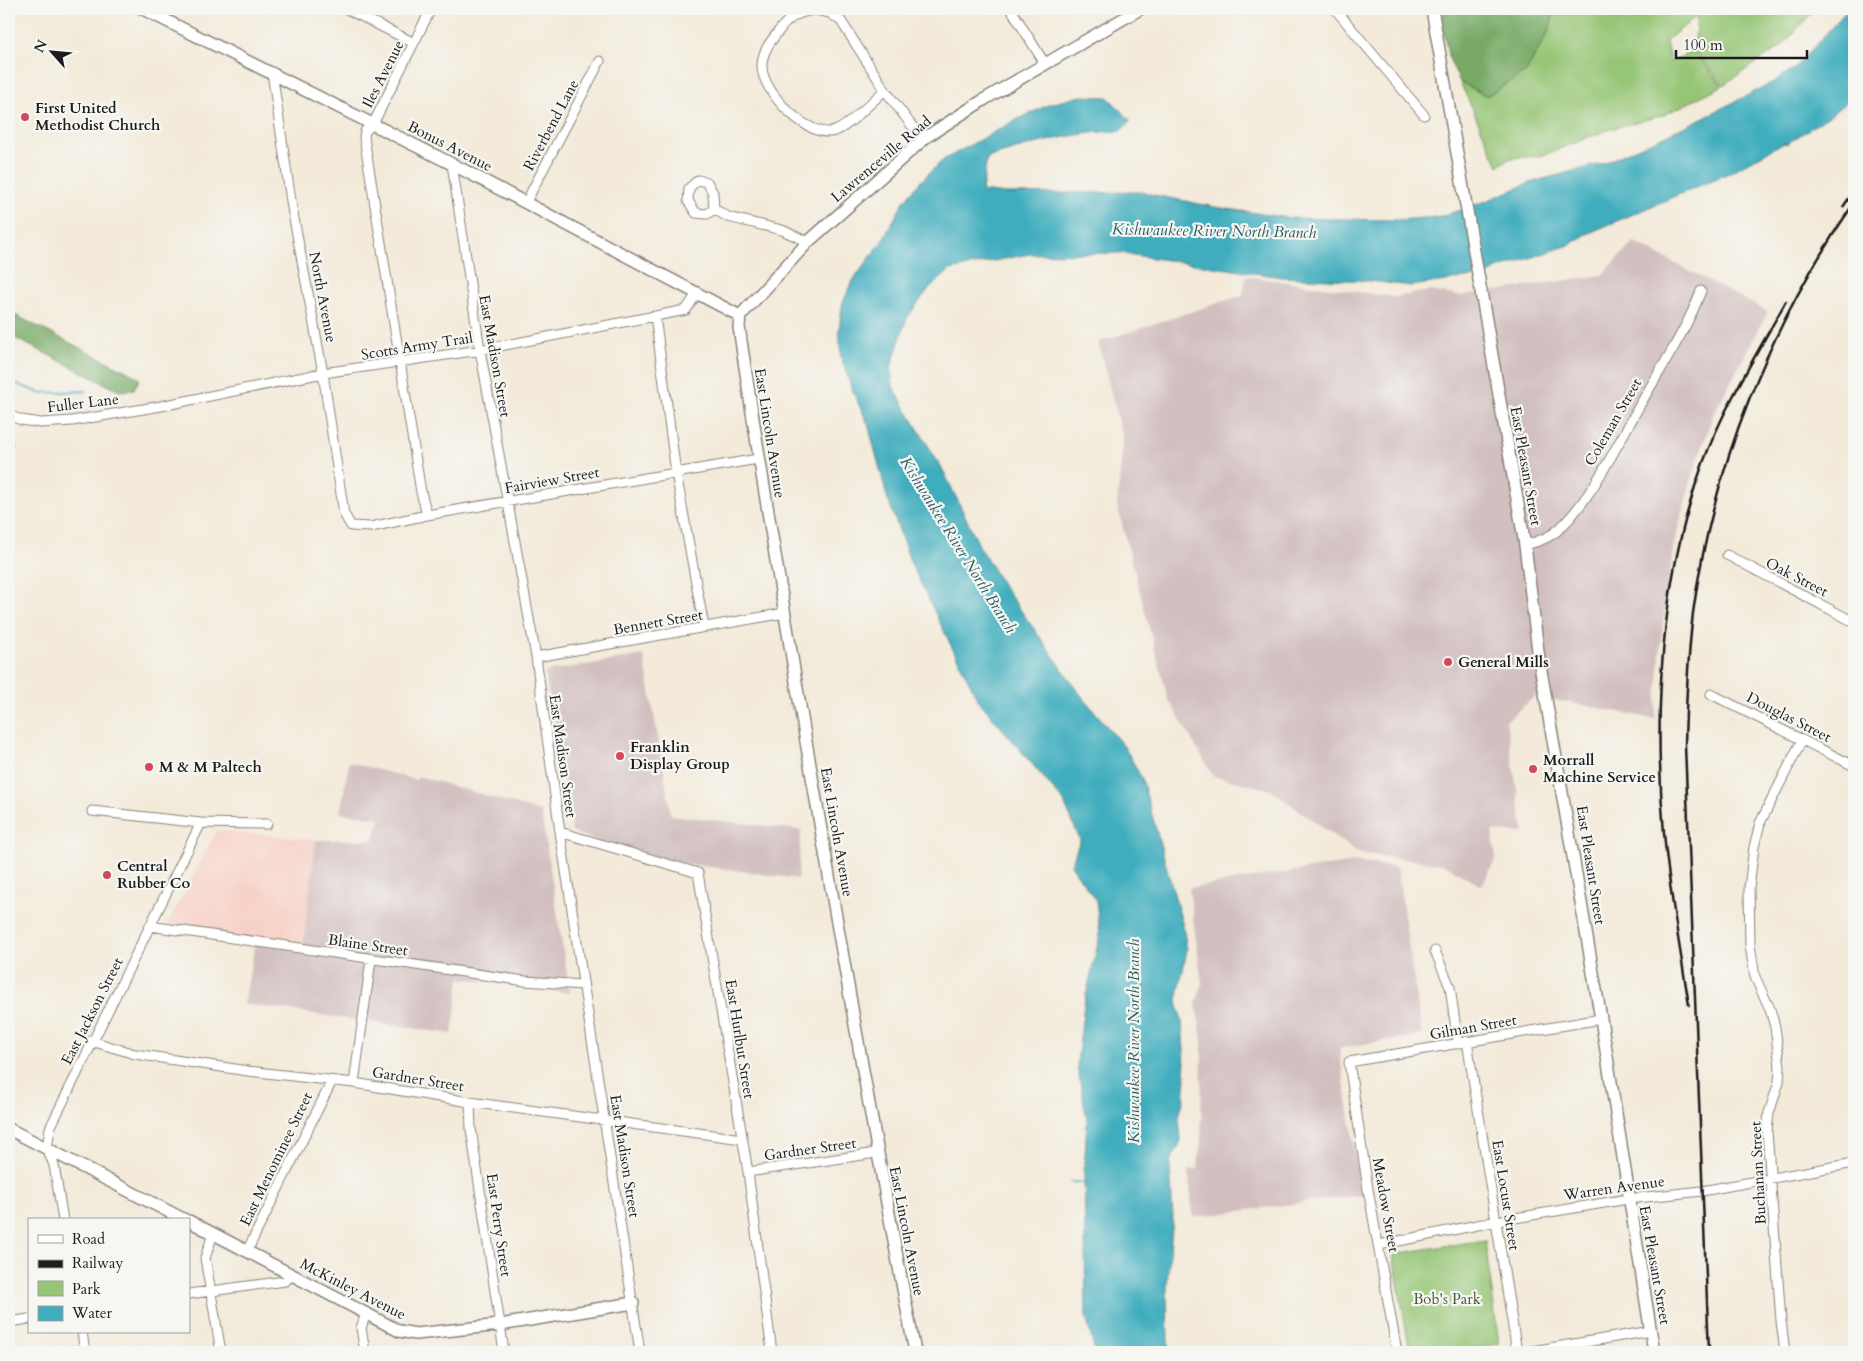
<svg xmlns="http://www.w3.org/2000/svg" width="1863" height="1361" viewBox="0 0 1863 1361" font-family="Cardo,serif">
<style>
.built{fill:#f7d1c7}
.industrial{fill:#d2bfc0}
.green{fill:#95c575;stroke:#587048}
.forest{fill:#78aa66;stroke:#4a6341}
.water{fill:#40adbe;stroke:#2e646d}
.lines{fill:none;stroke-linecap:round;stroke-linejoin:round}
.stream{stroke:#40adbe;stroke-width:2.5}
.street-casing{stroke:#88837a;stroke-width:11}
.secondary-casing{stroke:#88837a;stroke-width:14}
.street{stroke:#fff;stroke-width:9}
.secondary{stroke:#fff;stroke-width:11}
.rail{stroke:#1c1c1c;stroke-width:2.5}
.poi-dot{fill:#d1495b;stroke:#f6f6f2;stroke-width:2}
.labels{text-anchor:middle;dominant-baseline:central;stroke-width:4.5;stroke-linejoin:round;paint-order:stroke}
.street-label{font-size:15px;fill:#1c1c1c;stroke:#f6f6f2}
.poi-label{font-size:15px;font-weight:bold;fill:#1c1c1c;stroke:#f6f6f2;text-anchor:start}
.park-label{font-size:15px;fill:#46573b;stroke:#f6f6f2}
.water-label{font-size:16px;font-style:italic;fill:#2c5d65;stroke:#f6f6f2}
</style>
<rect width="100%" height="100%" fill="#f6f6f2"/>
<filter id="ink" filterUnits="userSpaceOnUse"><feTurbulence type="fractalNoise" baseFrequency=".02" numOctaves="2"/><feDisplacementMap in="SourceGraphic" scale="10" xChannelSelector="R" yChannelSelector="G"/><feConvolveMatrix kernelMatrix="1 2 1 2 8 2 1 2 1" color-interpolation-filters="sRGB"/></filter>
<filter id="wash" filterUnits="userSpaceOnUse"><feTurbulence type="fractalNoise" baseFrequency=".0096" numOctaves="4" result="noise"/><feDisplacementMap in="SourceGraphic" scale="20" xChannelSelector="R" yChannelSelector="G"/><feGaussianBlur stdDeviation="1.12" result="paint"/><feColorMatrix in="noise" values="0 0 0 0 0 0 0 0 0 0 0 0 0 0 0 0 0 1.4 0 .05"/><feComposite in="paint" operator="in"/></filter>
<g filter="url(#wash)">
<rect width="100%" height="100%" fill="#f3ead9"/>
<!-- built -->
<path class="built" d="M217 830 316 840 303 946 167 925Z"/>
<!-- industrial -->
<path class="industrial" d="M1634 242 1768 312 1712 417 1688 491 1673 548 1661 640 1655 719 1535 696 1506 721 1524 833 1492 831 1496 858 1482 886 1442 864 1358 853 1271 790 1213 776 1168 699 1117 505 1123 439 1098 342 1243 295 1246 276 1394 297 1429 291 1461 296 1602 275Z
M644 655 671 815 801 830 798 879 647 858 572 832 545 672Z
M349 762 417 780 418 776 541 812 570 993 460 978 452 1034 244 1004 256 938 303 946 316 840H374L380 818 340 813Z
M1353 862 1397 867 1422 1035 1339 1048 1362 1195 1193 1217 1188 1170 1198 1169 1201 1138 1202 1041 1196 1004 1202 984 1189 888Z"/>
<!-- green -->
<path class="green" d="M1555 9H1815L1782 46 1723 85 1694 50 1697 16 1666 41 1670 62 1693 51 1722 86 1664 115 1611 129 1541 156 1511 158 1498 166 1460 82 1487 96 1526 72 1549 31Z
M1485 1240 1499 1344 1459 1352H1410L1393 1254Z"/>
<!-- forest -->
<path class="forest" d="M1440 9H1555L1549 31 1526 72 1487 96 1460 82 1448 56Z
M9 312 134 375 140 379 133 390 119 391 9 335Z"/>
<!-- water -->
<path class="water" d="M1848 9H1854V96L1829 116 1788 143 1781 144 1729 173 1587 234 1567 246 1497 269 1487 275 1411 286 1370 281 1281 277 1120 253 1029 254 950 270 927 291 907 318 891 367 893 387 944 472 980 547 1002 584 1081 695 1126 749 1142 779 1183 926 1187 950 1177 1001 1182 1021 1186 1080 1184 1099 1179 1116 1181 1141 1170 1163 1173 1217 1167 1285 1168 1341 1172 1352H1095L1086 1317 1084 1172 1087 1120 1077 1065 1084 1004 1100 934 1096 901 1071 865 1080 840 1064 802 978 700 911 564 888 500 868 424 852 390 841 357 839 330 842 305 851 283 881 243 904 201 920 182 943 160 1016 120 1050 104 1081 96 1108 97 1131 121 1120 131C1074 132 1031 144 987 158L982 191 1006 194 1140 192 1215 207 1290 218 1396 220 1437 217 1471 207 1532 182 1604 163 1690 124 1770 84 1795 68Z"/>
<g class="lines">
<!-- stream -->
<path class="stream" d="M9 381 40 393 85 391
M9 444 16 447 9 461
M1071 1182 1083 1183"/>
</g>
</g>
<g filter="url(#ink)">
<g class="lines">
<!-- street casing -->
<g class="street-casing">
<path id="street" d="M347 9 414 43
M1011 9 1045 64
M1335 9 1424 115
M816 10 830 13 841 21 885 90C872 101 850 126 835 131 809 140 761 91 762 66 762 52 770 42 778 32 788 18 799 11 816 10Z
M272 72 292 208 323 373 344 514 351 526 371 527 427 515 758 459
M885 90 912 126 926 137
M452 164 480 350 536 657 560 832 640 1352
M698 180 707 182 713 193 714 209 707 214 696 213 688 201 689 188Z
M526 202 600 61
M714 209 728 217 782 230 808 242
M655 316 676 473 704 627
M9 415 21 420 41 423 72 421 161 406 323 373 480 350 686 310 698 292
M427 515 421 492 364 137 365 131 373 124 431 9
M1525 545C1537 542 1550 538 1559 529 1591 500 1618 443 1640 405 1661 368 1686 331 1701 291
M1727 555 1854 622
M536 657 785 613
M1711 694 1854 766
M92 811 201 823 267 824
M560 832 698 873 748 1172 772 1352
M150 926 525 981 583 985
M1435 951 1450 987 1458 1043
M91 1041 135 1054 248 1071 354 1083 470 1102 742 1139
M1467 1041 1517 1352
M354 1083 371 960
M470 1102 471 1129 504 1352
M748 1172 876 1153
M63 1220 54 1165 47 1149 50 1128 201 823
M213 1234 205 1258 221 1352
M1379 1245 1497 1221 1628 1199 1702 1191 1854 1163
M247 1251 332 1081
M189 1294 285 1281 293 1275
M9 1322 29 1319
M82 1332 85 1352
M365 1352 361 1328 366 1313
M1397 1352 1368 1189 1349 1062 1601 1019
M1526 1352 1651 1331
M1785 1352 1781 1321 1767 1131 1769 1113 1779 1082 1780 1066 1775 1027 1770 1009 1755 977 1750 945 1749 888 1754 847 1760 823 1802 740"/>
</g>
<!-- secondary casing -->
<g class="secondary-casing">
<path id="secondary" d="M143 9 452 164 740 316
M1432 9 1525 545 1539 659 1601 1019 1654 1352
M740 316 739 327C757 450 778 571 798 694 835 914 873 1133 915 1352
M740 316 808 242 926 137 985 99 1140 9
M9 1129 185 1220
M189 1221 386 1324 399 1331 416 1334 500 1325 633 1303"/>
</g>
<!-- street -->
<use href="#street" class="street"/>
<!-- secondary -->
<use href="#secondary" class="secondary"/>
<!-- rail -->
<path class="rail" d="M1843 207 1854 191
M1689 1005C1680 948 1669 890 1664 833 1653 711 1661 578 1703 463 1724 406 1757 354 1786 301
M1709 1352 1685 745C1686 701 1688 656 1693 613 1713 466 1770 324 1854 203"/>
</g>
</g>
<!-- markers -->
<g class="poi-dot">
<circle cx="25" cy="117" r="5"/>
<circle cx="1448" cy="662" r="5"/>
<circle cx="620" cy="756" r="5"/>
<circle cx="149" cy="767" r="5"/>
<circle cx="1533" cy="769" r="5"/>
<circle cx="107" cy="875" r="5"/>
</g>
<g class="labels">
<!-- street labels -->
<g class="street-label">
<text transform="translate(383 74) rotate(-63)">Iles Avenue</text>
<text transform="translate(551 125) rotate(-62)">Riverbend Lane</text>
<text transform="translate(450 146) rotate(27)">Bonus Avenue</text>
<text transform="translate(881 159) rotate(-40)">Lawrenceville Road</text>
<text transform="translate(323 297) rotate(79)">North Avenue</text>
<text transform="translate(417 346) rotate(-9)">Scotts Army Trail</text>
<text transform="translate(495 356) rotate(80)">East Madison Street</text>
<text transform="translate(83 403) rotate(-7)">Fuller Lane</text>
<text transform="translate(1613 422) rotate(-60)">Coleman Street</text>
<text transform="translate(770 433) rotate(81)">East Lincoln Avenue</text>
<text transform="translate(1526 466) rotate(80)">East Pleasant Street</text>
<text transform="translate(552 480) rotate(-10)">Fairview Street</text>
<text transform="translate(1797 577) rotate(27)">Oak Street</text>
<text transform="translate(658 622) rotate(-10)">Bennett Street</text>
<text transform="translate(1789 717) rotate(27)">Douglas Street</text>
<text transform="translate(563 756) rotate(82)">East Madison Street</text>
<text transform="translate(837 832) rotate(80)">East Lincoln Avenue</text>
<text transform="translate(1591 865) rotate(81)">East Pleasant Street</text>
<text transform="translate(368 945) rotate(8)">Blaine Street</text>
<text transform="translate(92 1011) rotate(-63)">East Jackson Street</text>
<text transform="translate(1473 1027) rotate(-10)">Gilman Street</text>
<text transform="translate(740 1039) rotate(81)">East Hurlbut Street</text>
<text transform="translate(418 1079) rotate(9)">Gardner Street</text>
<text transform="translate(810 1149) rotate(-8)">Gardner Street</text>
<text transform="translate(625 1156) rotate(81)">East Madison Street</text>
<text transform="translate(276 1159) rotate(-64)">East Menominee Street</text>
<text transform="translate(1758 1173) rotate(-93)">Buchanan Street</text>
<text transform="translate(1614 1188) rotate(-8)">Warren Avenue</text>
<text transform="translate(1506 1195) rotate(81)">East Locust Street</text>
<text transform="translate(1386 1205) rotate(80)">Meadow Street</text>
<text transform="translate(499 1225) rotate(82)">East Perry Street</text>
<text transform="translate(907 1231) rotate(79)">East Lincoln Avenue</text>
<text transform="translate(1655 1265) rotate(80)">East Pleasant Street</text>
<text transform="translate(353 1289) rotate(27)">McKinley Avenue</text>
</g>
<!-- poi labels -->
<g class="poi-label">
<text x="35" y="108">First United<tspan x="35" dy="17">Methodist Church</tspan></text>
<text x="1458" y="662">General Mills</text>
<text x="630" y="747">Franklin<tspan x="630" dy="17">Display Group</tspan></text>
<text x="1543" y="760">Morrall<tspan x="1543" dy="17">Machine Service</tspan></text>
<text x="159" y="767">M &amp; M Paltech</text>
<text x="117" y="866">Central<tspan x="117" dy="17">Rubber Co</tspan></text>
</g>
<!-- park labels -->
<g class="park-label">
<text x="1447" y="1299">Bob's Park</text>
</g>
<!-- water labels -->
<g class="water-label">
<text transform="translate(1214 231) rotate(1)">Kishwaukee River North Branch</text>
<text transform="translate(958 545) rotate(58)">Kishwaukee River North Branch</text>
<text transform="translate(1134 1041) rotate(-90)">Kishwaukee River North Branch</text>
</g>
</g>
<!-- margin -->
<rect width="1863" height="1361" fill="none" stroke="#f6f6f2" stroke-width="30"/>
<!-- legend -->
<rect x="28" y="1218" width="162" height="115" fill="#f6f6f2" stroke="#9f9f9c"/>
<rect x="38" y="1235" width="25" height="8" fill="#ffffff" stroke="#9f9f9c"/>
<text x="72" y="1244" font-size="15" fill="#1c1c1c">Road</text>
<rect x="38" y="1260" width="25" height="8" fill="#1c1c1c" stroke="#9f9f9c"/>
<text x="72" y="1268" font-size="15" fill="#1c1c1c">Railway</text>
<rect x="38" y="1281" width="25" height="15" fill="#95c575" stroke="#9f9f9c"/>
<text x="72" y="1294" font-size="15" fill="#1c1c1c">Park</text>
<rect x="38" y="1306" width="25" height="15" fill="#40adbe" stroke="#9f9f9c"/>
<text x="72" y="1318" font-size="15" fill="#1c1c1c">Water</text>
<!-- north arrow -->
<g transform="translate(52 52) rotate(297)" stroke="#f6f6f2" stroke-width="4" paint-order="stroke">
<path d="M0-4L9 19L0 12L-9 19Z" fill="#1c1c1c"/>
<text y="-8" font-size="14" font-weight="bold" text-anchor="middle" fill="#1c1c1c">N</text>
</g>
<!-- scale -->
<path d="M1676 50v8h131v-8" fill="none" stroke="#1c1c1c" stroke-width="2.5"/>
<text x="1683" y="50" font-size="15" fill="#1c1c1c" stroke="#f6f6f2" stroke-width="4" paint-order="stroke">100 m</text>
</svg>
